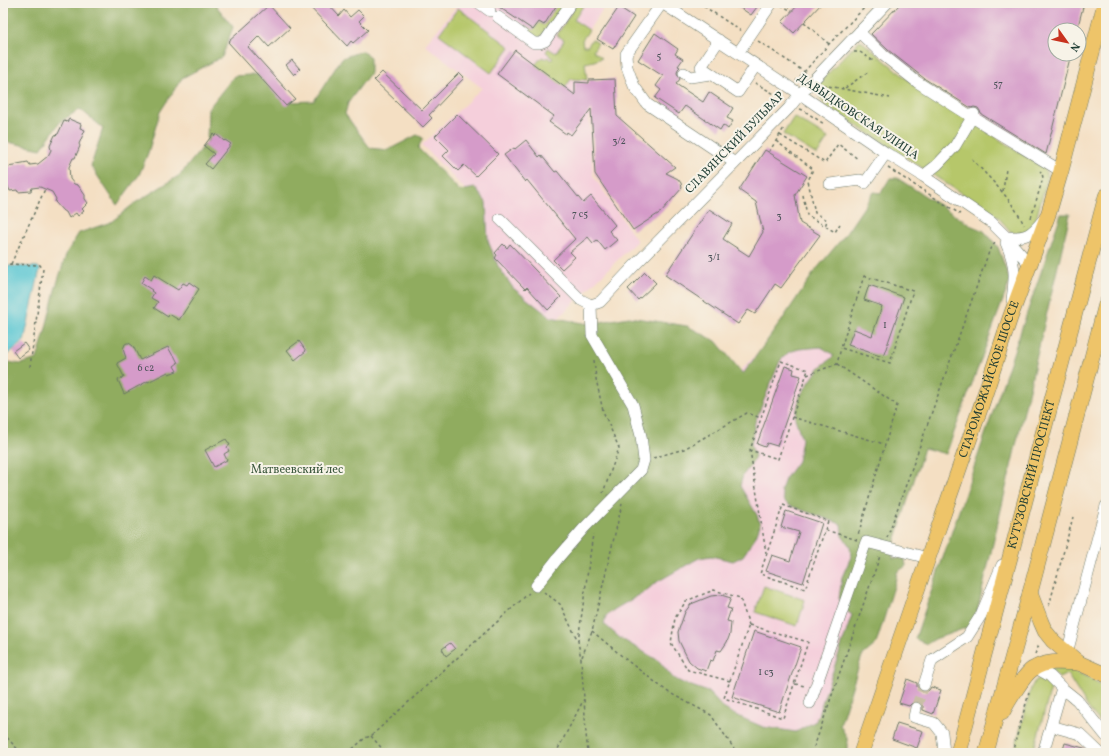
<svg xmlns="http://www.w3.org/2000/svg" width="1109" height="756" viewBox="0 0 1109 756" font-family="Vollkorn,serif">
<style>
.built{fill:#f5cfdb}
.green{fill:#b6c76a;stroke:#6a824f}
.forest{fill:#90ac5e;stroke:#587449;fill-rule:evenodd}
.water{fill:#5bc7d3;stroke:#3d8284}
.building{fill:#d59bc9}
.lines{fill:none;stroke-linecap:round;stroke-linejoin:round}
.minor-tunnel{stroke:#c9bfa6;stroke-width:11;stroke-dasharray:11 5.5;stroke-linecap:butt}
.minor-casing{stroke:#6a7666;stroke-width:12}
.major-casing{stroke:#6a7666;stroke-width:16}
.path{stroke:#6a7666;stroke-width:1.5;stroke-dasharray:3 3;stroke-linecap:butt}
.minor{stroke:#fff;stroke-width:11}
.major{stroke:#eec469;stroke-width:15}
.labels{text-anchor:middle;dominant-baseline:central;stroke-width:4;stroke-linejoin:round;paint-order:stroke}
.number-label{font-size:10px;fill:#4c5459}
.street-label{font-size:12px;fill:#1f3d34;stroke:#f7f3e8}
.park-label{font-size:12px;fill:#3d593f;stroke:#f7f3e8}
</style>
<rect width="100%" height="100%" fill="#f7f3e8"/>
<filter id="ink" filterUnits="userSpaceOnUse"><feTurbulence type="fractalNoise" baseFrequency=".025" numOctaves="2"/><feDisplacementMap in="SourceGraphic" scale="8" xChannelSelector="R" yChannelSelector="G"/><feConvolveMatrix kernelMatrix="1 2 1 2 8 2 1 2 1" color-interpolation-filters="sRGB"/></filter>
<filter id="wash" filterUnits="userSpaceOnUse"><feTurbulence type="fractalNoise" baseFrequency=".012" numOctaves="4" result="noise"/><feDisplacementMap in="SourceGraphic" scale="16" xChannelSelector="R" yChannelSelector="G"/><feGaussianBlur stdDeviation="0.9" result="paint"/><feColorMatrix in="noise" values="0 0 0 0 0 0 0 0 0 0 0 0 0 0 0 0 0 1.4 0 .05"/><feComposite in="paint" operator="in"/></filter>
<g filter="url(#wash)">
<rect width="100%" height="100%" fill="#f4dfc3"/>
<!-- built -->
<path class="built" d="M452 3H607L582 40 587 80 593 175 637 241 547 329 479 258 480 205 422 145 482 88 425 45 456 7Z
M988 244 816 731 745 753 599 631 703 408 853 258Z"/>
<!-- green -->
<path class="green" d="M558 3H566L540 38H533L523 31 527 25 533 30 539 22 544 25Z
M577 3H585L574 20 589 30 582 40 583 46H588L592 39 598 43 593 51 602 58 594 61 585 63 587 80 571 79 565 88 535 65 542 57 546 59 548 57 552 60 553 58 546 52 548 48 556 53 564 40 557 35Z
M458 8 510 47 491 73 439 34Z
M860 40 912 83 1042 167 1046 172 1047 180 1033 229 1020 234 1011 232 998 217 825 105C820 99 815 91 819 83Z
M794 117 828 138 817 155 783 134Z
M764 586 805 600 797 626 755 612Z
M1049 668H1067L1090 678 1106 688V729L1089 709 1067 674 1059 678Z
M1038 679 1042 680 1051 688 1033 753H1014L1031 688 1034 682Z"/>
<!-- forest -->
<path class="forest" d="M3 3H214L233 27 222 57 182 78 160 112 148 153 139 175 117 205 91 166 103 128 80 109 60 122 41 149 3 141Z
M362 51 370 57V73L348 103 345 114 370 148 388 150 417 135 423 138 418 148 460 191 475 188 486 202 488 241 498 266 513 288 550 317 589 324 629 317 687 326 716 341 743 374 782 320 815 271 845 235 874 192 881 193 890 178H897L972 226 984 231 998 247 1010 281 946 454 924 448 892 551 893 558 905 559 906 566 897 572 895 583 876 644 862 656 852 687 840 725 847 738V753H3V361L20 364 37 359 45 332 55 290 67 252 79 233 111 222 135 203 180 175 207 142 208 109 234 76 263 74 287 102 314 101 342 58ZM821 347 831 353 834 356 819 368 800 396 795 418 802 439 798 461 785 479 781 490 784 501 788 505 841 524 842 536 850 546 851 557 842 577 839 599 844 609 852 615 816 721 796 732 763 727 733 714 723 708 708 692 683 683 673 678 659 661 620 638 604 624 606 616 615 609 646 591 655 583 699 558 711 556 733 561 743 556 756 536 760 525 757 515 740 486 743 475 750 466 755 456 751 445 755 422 780 361 789 352 799 349Z
M1061 214H1070L974 625 935 639 927 644 915 639Z"/>
<!-- water -->
<path class="water" d="M3 266H11L38 267 40 269 24 341 8 354 3 355Z"/>
<g id="blocks">
<!-- building -->
<path class="building" d="M306 3H327L339 16 344 10 350 17 358 10 364 16 359 21 368 30 353 43 351 41 347 46Z
M493 3H558L544 25 539 22 533 30Z
M733 3H760L751 15Z
M800 3H822L794 33 782 22Z
M901 3H1084L1077 30H1055V54H1071L1046 154 981 114 980 111 978 108 974 107 971 108 925 79 888 50 871 34Z
M269 5 290 28 269 47 259 36 248 47 295 99 286 106 228 42Z
M619 7 634 17 613 49 597 39Z
M655 33 678 49 675 54 683 59 678 66 680 67 678 69 677 73 680 79 676 84 703 102 709 92 733 108 727 118 733 121 728 129 723 125 720 130 685 106 679 114 655 98 661 90 656 86 663 76 638 60Z
M515 50 575 95V82L589 83V80L615 79 617 116 675 167 666 173 678 179 681 183 682 188 661 212 633 230 595 174 591 109 571 135 567 132 566 134 549 122 554 116 497 74Z
M292 60 300 69 294 75 286 65Z
M382 72 422 110 459 73 464 78 429 115 432 118 423 127 374 80Z
M457 114 498 154 476 176 464 165 458 171 443 156 449 150 435 136Z
M69 119 81 124 80 128 85 130 79 144 80 146 75 158H73L69 167 70 179 74 184 78 185 85 195V199L88 203 82 209 84 211 78 216 76 213 69 218 66 212 63 211 55 202 56 199 52 192 40 187 32 188 31 191 18 192 17 190 10 191 7 184V167L14 166 17 164 28 162 30 165 38 164 48 156 51 150 50 146 55 135 58 134 64 121 67 122Z
M213 134 215 136 216 134 224 141 225 140 231 144 211 169 205 164 214 154 204 146Z
M526 140 539 157 541 155 555 172 557 171 583 203 591 196 615 225 609 231 617 240 605 250 597 240 593 243 588 237 570 252 575 257 562 269 553 260 575 239 527 180 525 182 504 155 514 148 515 149Z
M765 150 807 176 795 195 800 223 820 235 781 288 775 284 755 314 748 310 738 324 665 275 709 209 732 224 723 239 749 256 763 232 756 202 739 190Z
M503 244 507 248 510 244 561 297 548 310 527 287 525 289 495 258 497 255 495 253Z
M645 272 656 283 638 300 628 289Z
M154 275 178 290 183 283 187 285 189 282 199 289 179 320 169 314 168 317 154 308 158 302 151 298 154 293 151 291 152 290 141 283 145 276 151 280Z
M869 285 904 297 883 357 848 345 854 329 872 336 882 306 864 300Z
M299 341 306 351 295 360 287 350Z
M24 343 29 350 18 358 13 351Z
M127 343H129L133 346 140 360 168 347 173 356 174 355 178 363 174 366 177 371 169 374 168 372 148 382V381L124 394 118 380 124 377 117 363 126 358 123 349 125 344Z
M785 366 794 369 793 374 801 376 777 446 767 443 765 447 757 444Z
M226 439 230 445 227 447 229 451 224 454 227 460 214 467 205 450Z
M786 511 822 523 803 583 766 571 772 555 790 561 799 532 781 527Z
M721 595 731 598 727 608 731 609 727 621 731 622 730 634 727 642 721 651 717 650 713 661 710 660 706 671 697 668 689 661 679 641 678 632 685 612 691 604 711 596Z
M754 631 801 647 779 712 732 697Z
M450 643 455 649 446 656 442 649Z
M907 679 917 683V687L922 692H926L929 690 931 687 941 690 933 714 923 710V706L918 701H914L909 706 899 703Z
M897 723 923 731 917 748 892 739Z
M1065 743 1084 748 1090 753H1062Z"/>
</g>
</g>
<g filter="url(#ink)">
<use href="#blocks" fill-opacity="0" stroke="#6a7666" stroke-width="1"/>
<g class="lines">
<!-- minor-tunnel -->
<path class="minor-tunnel" d="M916 708 924 685"/>
<!-- minor casing -->
<g class="minor-casing">
<path id="minor" d="M479 3 490 11
M662 3 800 94 886 153 923 176 991 222 1006 237 1030 265
M662 3 626 54 627 67 634 86 647 104 735 163
M498 17 534 43H540L545 41 571 3
M859 32 883 55 917 82 972 117 1061 171
M719 40 701 67 738 92 756 65
M738 53 772 3
M684 73 690 77 711 74
M923 176 937 165 955 146 974 114
M830 184 860 180 865 183 886 153
M500 219 581 300 591 305 600 302 634 266 789 108 800 94 887 3
M1006 237C1027 238 1031 235 1044 219
M1006 243C1016 265 1015 277 1012 300
M536 586 558 558 584 528 641 470 644 460 641 436 633 405 592 335 591 305
M1067 653 1106 506
M1036 668 1050 676 1062 688 1077 700 1106 736
M924 685 932 660 967 637 981 615 1002 565
M810 703 866 542 928 558
M916 708 914 717 934 723 942 733 944 753
M1051 726 1080 734 1100 753
M1043 753 1062 688"/>
</g>
<!-- major casing -->
<g class="major-casing">
<g id="major">
<path d="M1030 593 1041 622 1045 631 1053 641 1079 663 1106 675"/>
<path d="M1002 713C1007 703 1025 673 1033 669 1047 660 1063 662 1079 663"/>
<path id="s1" d="M861 753 936 535 980 409 1010 318 1049 212 1061 171 1105 3"/>
<path id="s2" d="M958 753 1106 196"/>
<path d="M986 753 1030 593 1106 304"/>
</g>
</g>
<!-- path -->
<path class="path" d="M699 3 741 31
M781 5 792 11
M804 22 829 44
M758 41 806 73
M854 52H860L875 62
M796 81 829 44 869 3
M755 83 783 99
M823 85 890 98
M821 86 822 93 824 98
M845 88 868 72
M800 109 803 110 824 124
M780 135 825 163 838 144 858 159
M776 141 813 169 808 181 815 213 827 220 825 227
M769 152 784 128
M972 159C991 180 1012 199 1024 225
M888 168 960 214
M1003 191 1006 169
M803 195 807 215 835 232 840 224
M1031 218 1043 178 1042 173 1040 171
M3 264 40 265 43 269 30 367
M11 264 45 189
M864 276 913 291 890 363 841 348Z
M594 360 596 379 603 411 619 448 603 493
M781 361 808 370 778 459 750 450Z
M837 364 897 405 858 535
M807 375 837 364 841 348
M792 417 884 444
M750 450 766 553
M653 458 684 449 747 413 761 418
M783 505 828 521 805 589 760 574Z
M826 530 857 540
M887 538 990 249 996 242
M544 592 560 604 578 641 581 659 584 698 586 734 588 753
M1049 606 1073 517
M749 625 808 642 783 718 724 698Z
M592 631 629 662 668 692 711 715 737 753
M578 641 593 534
M1035 654 1039 645
M582 657 592 631 622 504
M730 681 688 670 671 643 675 618 686 601 714 590 740 598 749 625
M795 684 805 686
M3 733 21 753
M371 736 386 753
M348 753 365 738 371 736 529 593
M554 753 558 749 584 699
M812 753 880 556
M1012 753 1029 693"/>
<!-- minor -->
<use href="#minor" class="minor"/>
<!-- major -->
<use href="#major" class="major"/>
</g>
</g>
<g class="labels">
<!-- number labels -->
<g class="number-label">
<text x="659" y="56">5</text>
<text x="998" y="84">57</text>
<text x="619" y="141">3/2</text>
<text x="580" y="214">7 с5</text>
<text x="779" y="216">3</text>
<text x="714" y="257">3/1</text>
<text x="885" y="325">1</text>
<text x="146" y="368">6 с2</text>
<text x="766" y="672">1 с3</text>
</g>
<!-- street labels -->
<g class="street-label">
<text transform="translate(858 117) rotate(34)">ДАВЫДКОВСКАЯ УЛИЦА</text>
<text transform="translate(735 143) rotate(-46)">СЛАВЯНСКИЙ БУЛЬВАР</text>
<text stroke="none"><textPath href="#s1" startOffset="395">СТАРОМОЖАЙСКОЕ ШОССЕ</textPath></text>
<text stroke="none"><textPath href="#s2" startOffset="288">КУТУЗОВСКИЙ ПРОСПЕКТ</textPath></text>
</g>
<!-- park labels -->
<g class="park-label">
<text x="297" y="470">Матвеевский лес</text>
</g>
</g>
<!-- margin -->
<rect width="1109" height="756" fill="none" stroke="#f7f3e8" stroke-width="16"/>
<!-- north arrow -->
<g transform="translate(1067 42) rotate(123)"><circle r="19" fill="#f7f3e8" stroke="#a1aaa0"/>
<path d="M0-3L7 15L0 10L-7 15Z" fill="#c8321e"/>
<text y="-6" font-size="11" font-weight="bold" text-anchor="middle" fill="#1f3d34">N</text>
</g>
</svg>
